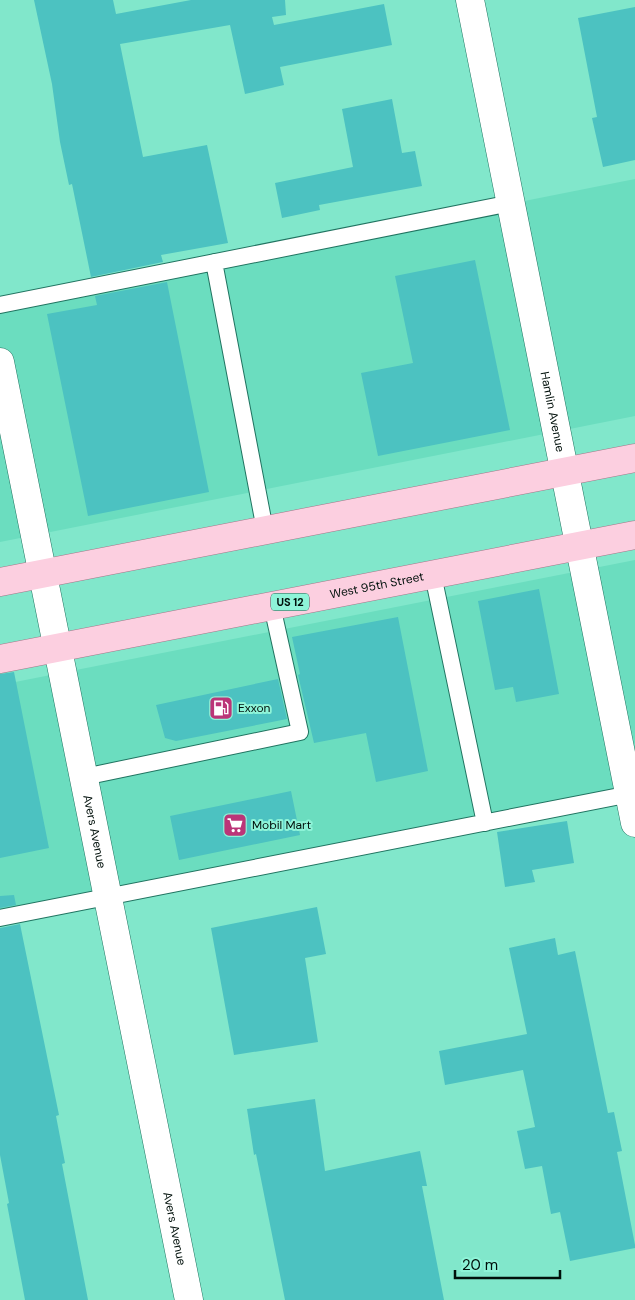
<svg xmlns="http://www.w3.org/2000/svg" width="635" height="1300" viewBox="0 0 635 1300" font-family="'DM Sans',sans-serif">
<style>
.built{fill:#6bddbf}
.building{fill:#4cc2c1}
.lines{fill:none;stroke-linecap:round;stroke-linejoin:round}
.lane-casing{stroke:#217461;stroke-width:18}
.street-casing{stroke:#217461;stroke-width:29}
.primary-casing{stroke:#a27788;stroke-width:29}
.lane{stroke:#fff;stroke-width:16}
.street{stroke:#fff;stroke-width:28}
.primary{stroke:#fccfe0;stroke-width:28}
.labels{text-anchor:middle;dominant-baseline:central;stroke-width:4;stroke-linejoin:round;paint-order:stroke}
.shield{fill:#8ef4d8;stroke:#2b5448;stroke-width:1}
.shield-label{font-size:11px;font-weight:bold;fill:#00100b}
.street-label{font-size:12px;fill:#00100b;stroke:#8ef4d8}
.poi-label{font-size:12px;fill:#00100b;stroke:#8ef4d8;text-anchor:start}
</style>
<rect width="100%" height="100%" fill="#81e7cb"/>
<!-- built -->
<path class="built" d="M635 179V416L0 542V305Z
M635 560V793L0 918V685Z"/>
<!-- building -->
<path class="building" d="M34 0H113L116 14 191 0H285L286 15 272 17 274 25 384 4 392 45 280 67 284 85 245 94 230 25 120 44 143 157 207 145 228 243 161 255 163 262 91 277 72 184 69 185 60 142 52 84Z
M635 7V160L603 167 592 118 597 117 578 18Z
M392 99 402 153 415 151 422 186 319 205 320 210 282 218 275 183 353 167 342 109Z
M475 260 510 430 378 456 361 373 413 363 395 276Z
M167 282 209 492 88 516 47 314 97 305 95 296Z
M539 589 559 694 516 702 513 687 495 690 478 601Z
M398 617 428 771 376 782 366 733 314 743 298 675 300 674 292 637Z
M14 672 49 848 0 858V674Z
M278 679 287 719 176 741 165 738 156 705Z
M291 791 300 835 179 860 170 816Z
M567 821 574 863 532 870 535 882 505 887 497 832Z
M14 895 16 905 0 908V896Z
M317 907 326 954 305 958 318 1042 234 1055 211 928Z
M20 924 59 1115 56 1116 65 1163 62 1164 88 1300H25L7 1204 9 1203 0 1155V928Z
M555 938 558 955 575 951 608 1113 614 1112 622 1151 617 1152 635 1245V1248L570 1261 560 1212 551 1214 542 1166 525 1169 517 1131 535 1127 523 1070 445 1085 439 1051 527 1034 509 948Z
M315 1099 325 1171 420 1151 427 1186H422L444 1300H285L256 1154 254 1155 247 1109Z"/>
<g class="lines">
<!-- lane casing -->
<g class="lane-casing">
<path id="lane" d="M214 262 265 530
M0 305 511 203
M433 575 485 823
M84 777 300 732 272 606
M0 918 635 793"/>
</g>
<!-- street casing -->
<g class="street-casing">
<g id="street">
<path id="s1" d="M470 0 635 823"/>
<path id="s2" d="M0 362 189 1300"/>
</g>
</g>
<!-- primary casing -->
<g class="primary-casing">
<g id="primary">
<path d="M0 582 635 458"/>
<path id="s3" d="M0 659 635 535"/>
</g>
</g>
<!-- lane -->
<use href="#lane" class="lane"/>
<!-- street -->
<use href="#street" class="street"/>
<!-- primary -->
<use href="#primary" class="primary"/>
</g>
<!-- icons -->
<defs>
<g id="fuel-square" transform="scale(1.25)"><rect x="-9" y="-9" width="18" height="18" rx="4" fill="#bb3578" stroke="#8ef4d8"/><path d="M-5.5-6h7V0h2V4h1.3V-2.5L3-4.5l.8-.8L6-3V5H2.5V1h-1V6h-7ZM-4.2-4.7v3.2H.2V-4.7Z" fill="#fff"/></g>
<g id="supermarket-square" transform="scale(1.25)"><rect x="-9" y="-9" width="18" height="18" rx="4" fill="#bb3578" stroke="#8ef4d8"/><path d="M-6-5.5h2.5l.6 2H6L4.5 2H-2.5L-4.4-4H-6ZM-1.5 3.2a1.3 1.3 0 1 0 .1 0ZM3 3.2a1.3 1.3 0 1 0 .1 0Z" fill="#fff"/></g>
</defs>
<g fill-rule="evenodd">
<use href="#fuel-square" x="221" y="708"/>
<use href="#supermarket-square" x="235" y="825"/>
</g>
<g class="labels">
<!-- shield labels -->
<rect class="shield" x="271" y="593.5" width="38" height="17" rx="4"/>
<g class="shield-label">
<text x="290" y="602">US 12</text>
</g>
<!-- street labels -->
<g class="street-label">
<text stroke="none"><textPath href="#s1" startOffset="420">Hamlin Avenue</textPath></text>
<text stroke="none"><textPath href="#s3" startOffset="384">West 95th Street</textPath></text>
<text stroke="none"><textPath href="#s2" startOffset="479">Avers Avenue</textPath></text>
<text stroke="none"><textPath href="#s2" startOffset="884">Avers Avenue</textPath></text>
</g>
<!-- poi labels -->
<g class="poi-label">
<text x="238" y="708">Exxon</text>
<text x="252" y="825">Mobil Mart</text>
</g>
</g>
<!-- scale -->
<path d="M455 1270v8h105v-8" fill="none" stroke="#00100b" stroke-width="2.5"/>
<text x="462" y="1270" font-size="15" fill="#00100b" stroke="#8ef4d8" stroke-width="4" paint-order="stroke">20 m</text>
</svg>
